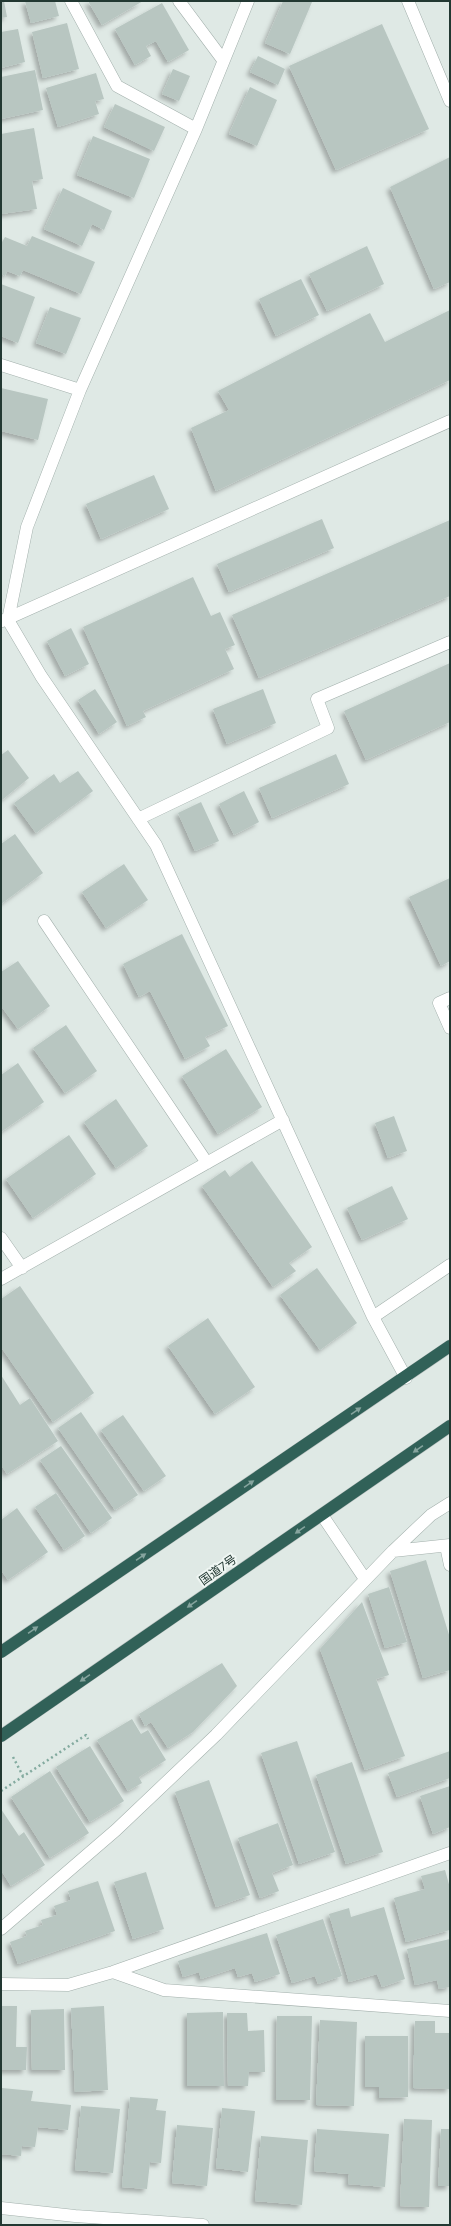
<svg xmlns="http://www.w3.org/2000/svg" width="451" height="2226" viewBox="0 0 451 2226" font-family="Figtree,'Noto Sans JP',sans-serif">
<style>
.building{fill:#b8c6c1;filter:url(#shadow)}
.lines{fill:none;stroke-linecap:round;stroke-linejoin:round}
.minor-casing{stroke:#a3b0ac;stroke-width:13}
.highway-casing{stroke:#bdc3c2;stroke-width:13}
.path{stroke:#83aa9f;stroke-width:2.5;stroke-dasharray:2 3;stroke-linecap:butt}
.minor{stroke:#fff;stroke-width:12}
.highway{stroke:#316158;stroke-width:12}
.oneway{fill:#86a49e}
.labels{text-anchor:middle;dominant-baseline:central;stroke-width:4;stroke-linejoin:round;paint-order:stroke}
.street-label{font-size:12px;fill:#223832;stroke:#eff6f3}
</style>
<defs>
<filter id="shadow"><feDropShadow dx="-3.5" dy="3.5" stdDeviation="2" flood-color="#0004"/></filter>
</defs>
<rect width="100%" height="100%" fill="#dfe9e5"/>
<!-- building -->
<path class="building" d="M1 1H4L7 17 1 18Z
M25 1H55L59 16 31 23Z
M88 1H143L102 25Z
M283 1 312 2 290 54 265 43Z
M162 3 189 50 168 62 156 41 146 46 151 56 135 65 115 29Z
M67 23 79 69 43 78 32 32Z
M382 24 429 129 336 170 289 66Z
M18 29 25 62 1 68V32Z
M258 56 285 69 278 85 250 72Z
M173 69 190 76 179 101 162 94Z
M35 70 43 110 1 119V77Z
M96 73 104 99 95 101 99 114 58 127 46 88Z
M250 87 277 100 257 146 229 134Z
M115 104 165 127 154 151 104 127Z
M34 128 43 179 32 181 37 209 1 214V134Z
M93 136 150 159 134 198 77 175Z
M450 157V282L434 289 390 187Z
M63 188 112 211 104 230 92 224 82 246 44 229Z
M32 236 95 262 81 294 23 270 20 276 7 271 5 276 1 274V244L5 237 27 246Z
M367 246 384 284 327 311 309 274Z
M301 279 319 315 276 336 259 299Z
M1 284 35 297 18 343 1 336Z
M50 307 81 318 66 354 36 343Z
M450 310V380L216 491 191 428 229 410 218 391 370 313 385 342Z
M1 388 48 399 38 440 1 431Z
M154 475 169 509 101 539 86 504Z
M322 519 334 548 229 592 217 564Z
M450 520V596L259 678 232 615Z
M193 577 211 616 220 612 235 645 225 649 234 669 143 711 146 717 127 726 83 627Z
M71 628 89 664 65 676 47 641Z
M450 663V722L366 760 344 711Z
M95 689 117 722 99 734 78 700Z
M263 689 276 723 227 744 213 709Z
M8 750 29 778 2 800 1 755Z
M336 754 349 784 272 818 259 788Z
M78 771 93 791 36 833 14 803 54 774 60 783Z
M244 791 259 822 234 835 219 804Z
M201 802 219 841 195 851 178 813Z
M15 834 43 873 1 904V844Z
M124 864 148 900 106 928 82 892Z
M450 878V961L441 966 409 897Z
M182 934 228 1026 205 1037 210 1046 185 1059 150 991 139 997 123 964Z
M18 961 50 1006 18 1029 1 1006V972Z
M66 1025 97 1071 65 1093 33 1048Z
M226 1049 262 1107 218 1134 182 1076Z
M18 1063 44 1102 1 1132V1075Z
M116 1099 148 1146 116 1168 84 1122Z
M394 1116 407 1151 388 1158 375 1123Z
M69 1135 96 1174 33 1218 6 1179Z
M252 1161 312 1247 289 1263 296 1271 273 1287 202 1186 225 1170 230 1177Z
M392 1186 408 1219 362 1240 347 1208Z
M317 1268 357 1323 320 1350 280 1295Z
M20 1286 94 1393 53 1422 1 1347V1299Z
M208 1318 255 1387 215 1414 168 1346Z
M1 1375 20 1405 30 1398 58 1441 7 1474 1 1465Z
M81 1412 138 1495 115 1510 58 1428Z
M123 1415 166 1476 144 1491 101 1430Z
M61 1446 112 1518 91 1533 40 1460Z
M56 1493 85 1536 64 1550 35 1507Z
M17 1508 48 1552 8 1580 1 1570V1520Z
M426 1560 450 1638V1670L423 1678 390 1571Z
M389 1587 407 1642 385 1648 368 1594Z
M362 1602 389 1675 376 1679 405 1756 365 1770 320 1649Z
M222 1663 237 1686 193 1732 168 1748 151 1722 145 1726 139 1714Z
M132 1719 141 1734 148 1730 166 1760 139 1777 142 1783 128 1791 97 1740Z
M297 1741 335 1852 299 1864 261 1753Z
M90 1746 124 1801 90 1822 56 1767Z
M450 1751V1778L397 1797 388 1773Z
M352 1762 383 1852 346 1864 316 1775Z
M50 1771 89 1833 50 1858 11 1797Z
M209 1780 250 1895 216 1907 175 1792Z
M450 1786V1827L433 1834 420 1796Z
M1 1809 19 1836 24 1832 45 1865 11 1886 1 1870Z
M278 1823 293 1865 272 1873 279 1891 260 1898 238 1838Z
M445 1870 450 1888V1930L406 1942 394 1898 425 1889 421 1876Z
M146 1872 164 1929 133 1939 114 1882Z
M98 1881 115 1931 18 1964 10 1942 27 1936 25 1931 43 1925 41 1920 57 1915 54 1906 71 1900 68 1891Z
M384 1907 405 1979 382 1987 377 1974 349 1982 329 1914 349 1908 351 1917Z
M323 1919 342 1976 318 1984 315 1976 292 1983 276 1935Z
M267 1933 280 1974 255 1982 252 1973 238 1977 235 1968 201 1979 199 1972 183 1977 178 1961Z
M450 1939V1987L439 1989 437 1980 415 1985 407 1949Z
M1 2006H17L16 2047H27L26 2070H1Z
M104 2006 108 2090 75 2092 71 2008Z
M64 2009 65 2070H32L31 2010Z
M223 2012 224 2086H187V2013Z
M227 2013H247L248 2031 264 2030 265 2072H249L248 2086H228Z
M277 2016H312L310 2100H276Z
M320 2020 357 2022 354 2106 316 2105Z
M415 2021H435V2033H450V2089L413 2088Z
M365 2036H408V2097L379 2098V2087H365Z
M2 2088 33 2091 31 2101 71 2105 68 2130 38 2127 35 2147 22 2146 21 2156 1 2154Z
M130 2097 158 2099 156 2110 166 2111 161 2163 150 2162 147 2189 122 2187Z
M81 2106 120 2109 113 2173 75 2170Z
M222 2108 255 2111 248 2172 216 2168Z
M404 2119 432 2120 429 2207 400 2206Z
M177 2125 213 2128 207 2186 172 2183Z
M317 2129 389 2134 385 2187 348 2184 349 2174 314 2171Z
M441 2129H450V2186H438Z
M261 2136 308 2140 302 2205 255 2201Z"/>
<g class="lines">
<!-- minor casing -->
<g class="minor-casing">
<path id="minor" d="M71 1 117 86 196 129
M179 1 223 60
M248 1 196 129 80 390 27 527 8 620 41 676 156 845 373 1317 406 1378
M408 1 450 101
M1 365 80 390
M2 621 450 421
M138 819 328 728 317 699 450 642
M44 921 207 1163
M450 998 439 1003 450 1028
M1 1238 22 1268
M1 1279 283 1120
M373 1317 450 1265
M322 1515 365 1579
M446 1546 450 1565
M393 1551 431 1515 450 1503
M1 1929 116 1830 216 1735 393 1551 450 1545
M113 1972 164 1990 450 2011
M1 1984 68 1985 113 1972 450 1853
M1 2208 75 2216 203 2225"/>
</g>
<!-- highway casing -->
<g class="highway-casing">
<path id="highway" d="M1 1652 450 1346
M1 1736 450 1426"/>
</g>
<!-- path -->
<path class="path" d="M13 1757 23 1776
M1 1791 86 1735 88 1739"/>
<!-- minor -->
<use href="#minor" class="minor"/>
<!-- highway -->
<use href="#highway" class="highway"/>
</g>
<!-- one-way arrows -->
<defs><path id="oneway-solid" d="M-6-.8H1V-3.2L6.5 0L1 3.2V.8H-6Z"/></defs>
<g class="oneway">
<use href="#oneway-solid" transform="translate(356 1411) rotate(-34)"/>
<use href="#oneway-solid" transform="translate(418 1449) rotate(145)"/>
<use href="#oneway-solid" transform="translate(249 1484) rotate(-34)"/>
<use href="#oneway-solid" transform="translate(300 1530) rotate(145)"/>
<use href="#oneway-solid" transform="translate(141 1557) rotate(-34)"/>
<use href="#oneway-solid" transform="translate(192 1604) rotate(145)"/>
<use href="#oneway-solid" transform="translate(33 1630) rotate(-34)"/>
<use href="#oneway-solid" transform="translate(85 1678) rotate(146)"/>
</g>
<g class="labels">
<!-- street labels -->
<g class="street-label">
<text transform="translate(218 1570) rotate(-35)">国道7号</text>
</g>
</g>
<!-- border -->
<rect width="451" height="2226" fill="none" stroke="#223832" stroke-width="4"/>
</svg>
